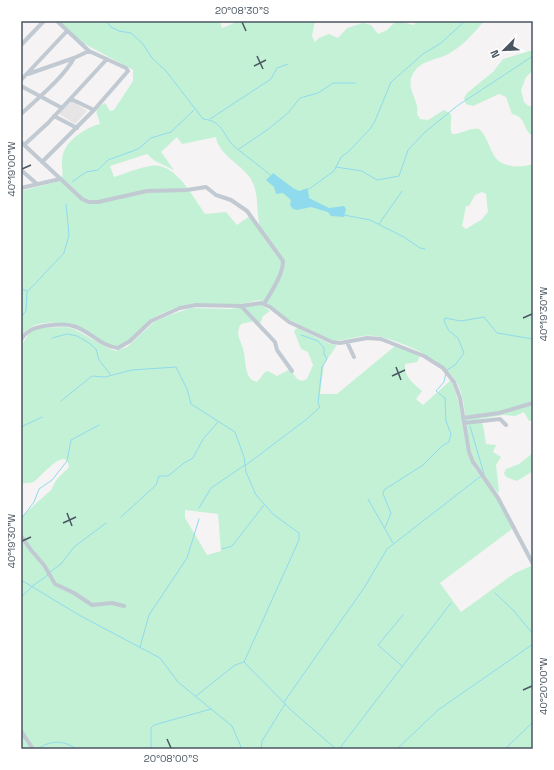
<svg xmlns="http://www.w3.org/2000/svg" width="554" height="770" viewBox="0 0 554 770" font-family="'Space Grotesk',sans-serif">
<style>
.education{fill:#e6e4e5}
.green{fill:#c3f1d5;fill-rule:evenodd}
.water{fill:#90daee}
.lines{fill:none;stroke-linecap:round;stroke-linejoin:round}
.stream{stroke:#90daee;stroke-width:1}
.minor{stroke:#c1cad2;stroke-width:4}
.ticks{fill:none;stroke:#4a5661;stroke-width:1.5}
.neatline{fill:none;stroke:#4a5661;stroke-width:1.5}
.ticks-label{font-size:10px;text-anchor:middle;fill:#4a5661}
</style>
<rect width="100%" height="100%" fill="#f5f3f3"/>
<!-- education -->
<path class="education" d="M71 100 87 111 75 124 58 113Z"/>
<!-- green -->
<path class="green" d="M58 21H220L222 28 239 21H315L312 36 315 42 319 38 329 34 338 38 347 28 363 23 371 25 378 34 387 30 396 21 414 25 417 21H484C474 33 464 45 450 53 437 61 419 59 412 76 406 90 420 101 417 114L420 119 428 120 444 110 451 114C452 121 449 126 452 134 462 134 470 127 479 129 487 136 489 148 495 157 503 168 521 168 533 164V421H529L524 412 515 416 503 415 479 419 483 425 486 444 496 445 493 452 501 457 496 465 499 491 498 493C488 481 476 468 471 452 465 431 467 408 459 387 449 361 402 341 376 336 361 333 346 342 331 340L288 319 260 300C254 301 246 304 239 304 223 306 206 302 190 304 178 306 164 312 153 318 141 325 130 348 115 346 104 345 95 335 85 330 67 321 32 317 21 337V191L60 181C65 173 61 169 62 160 63 142 84 128 100 124 98 113 91 111 105 103L110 111 114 110 133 81V70L83 43ZM177 137 182 144 216 137C218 153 238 163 247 174 261 190 255 208 260 227L250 216 237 225 226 212 205 214C193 197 175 161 150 166 138 168 126 173 114 177L110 166 147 154 155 161 174 170 161 152ZM482 192 486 194 488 212 481 220 466 229 462 226 466 206H469L475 195Z
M533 50V70L526 77 521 90 524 102 528 106H533V136C522 130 527 117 512 114L506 97 499 94 473 106 466 104 464 98 467 93 493 72 503 59Z
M260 304 270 311 263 316 260 324 254 321 241 324C234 335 242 341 244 353 246 362 244 379 257 382L265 372 268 371 277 376 290 369 297 379 302 381 307 379 313 365 308 352 301 349 294 331 297 328 330 344 337 345 324 364 320 394H337L395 346 420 356 417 362 405 364C404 377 413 383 422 391L416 399 423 405 451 380 458 400 468 455 474 468 499 501 512 529 440 583 461 612 515 573 531 566 533 569V749H21V517L51 490 57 479 69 467C66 443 39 480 33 482 29 484 25 482 21 484V346L30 332 39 328 66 327 74 329 106 347 116 351 127 347 154 322 170 315 191 308 231 309ZM185 510 218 514 221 551 207 555 185 518Z
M533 453V471L517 481 506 477 504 473 506 469 519 464Z"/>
<!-- water -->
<path class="water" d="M273 173 293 188 299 191 308 188 309 198 329 208 344 206 346 209 344 217 331 216 328 212 311 207 297 210 293 209 290 205 291 200 283 193 276 194 274 187 266 180Z"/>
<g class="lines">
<!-- stream -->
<path class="stream" d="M106 21 111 27 119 31 131 33 143 44 152 58 166 71 203 119C224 121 223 137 235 147 247 157 259 165 270 175
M210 119 271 79 277 68 288 64
M239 149 267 130 287 114 300 98 318 93 333 83H356
M336 167 362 171 377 180 399 176 408 150 424 133 457 106 533 56
M72 182 86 172 98 170 108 160 138 149 151 138 171 132 194 110
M309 189 334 171 341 157 348 152 370 129 375 121 391 82 423 54 441 43 465 21
M344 215 370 220 404 237 420 248 425 249
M379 224 402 191
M21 289 27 291
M21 317 26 311 27 292 64 253 69 235 66 204
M52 338 67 334 77 336 89 343 96 349 99 360 110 374
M447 370 455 365 464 353 458 338 449 331 444 321 445 318 461 321 484 317 497 333 533 339
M61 401 92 376 105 377 132 370 176 367 187 389 191 404 235 432 244 457 246 472 256 495 274 515 299 533V540L244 662 235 665 196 696
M470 426 484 474
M21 427 42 417
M246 465 307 419 320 407 318 403 322 367 327 359 324 354V348L318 341 301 335
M368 499 393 543
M199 508 211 488 245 465
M121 517 156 485 159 476H168L184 463 193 458 203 439 218 422
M21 519 34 502 39 489 52 480 67 461 71 440 99 425
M385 528 391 513 383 494 384 490 423 465 442 446 449 442 451 434 446 421 445 398 436 391 444 382 446 373
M222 549 232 546 264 505
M50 572 61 564 74 547 106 523
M21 580 79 615 160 658 178 682 232 726 242 749
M31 587 48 575
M495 593 513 610 533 634
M21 597 31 588
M140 647 149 615 187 558 199 519
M244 662 292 711 336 749
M402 666 378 645 403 615
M284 702 364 588 387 549 481 476
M38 749C49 740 65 740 76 749
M151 749V728L154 725 211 709
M261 749 262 741 285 704
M339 749 451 603
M397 749 438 710 533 644
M505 749 533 722"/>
<!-- minor -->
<path class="minor" d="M21 45 44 21
M28 74 74 58 89 51
M21 80 67 31
M21 86 62 108
M71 99 94 110
M21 114C37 99 64 77 74 58
M54 116 77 128
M21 142 82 199 89 202H98L147 191 187 190 206 187 216 195 231 200 247 211 283 261C283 275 271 292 264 304
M24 145 48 123 107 59
M42 162 94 110 128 71 126 68 89 51 57 21
M21 170 37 184
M21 188 60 179
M241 306 275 342 277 350 292 371
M21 340C27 330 34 328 44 326 53 325 64 323 73 326 89 330 100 346 118 348L130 341 151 321 180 308 196 305 241 306 261 303 270 307 289 322 332 342 340 343 367 338 381 339 424 356 443 368 454 382 460 398 469 452 473 462 498 498 533 564
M347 342 354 357
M463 418 499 413 533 403
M464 423 500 419 506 425
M21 536 31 550 44 565 55 584 74 593 92 605 112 603 124 606
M21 731 33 749"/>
</g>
<!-- ticks -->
<path class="ticks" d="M242 22 246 31M257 56 263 69M254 66 266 60M22 169 31 165M523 318 532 314M396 367 401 380M392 376 405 370M67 513 72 526M63 523 76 517M22 541 31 537M523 690 532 686M167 739 171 748"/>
<!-- border -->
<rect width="554" height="770" fill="none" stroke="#ffffff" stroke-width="44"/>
<!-- north arrow -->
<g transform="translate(504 50) rotate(246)" stroke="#ffffff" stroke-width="3" paint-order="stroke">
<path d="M0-3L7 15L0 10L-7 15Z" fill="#4a5661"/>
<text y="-6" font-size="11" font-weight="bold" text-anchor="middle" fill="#4a5661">N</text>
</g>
<rect x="22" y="22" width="510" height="726" class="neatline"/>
<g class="ticks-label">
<text x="242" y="14">20°08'30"S</text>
<text transform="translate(11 169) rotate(-90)" y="4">40°19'00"W</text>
<text transform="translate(543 314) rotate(-90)" y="4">40°19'30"W</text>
<text transform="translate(11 541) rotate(-90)" y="4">40°19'30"W</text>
<text transform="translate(543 686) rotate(-90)" y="4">40°20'00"W</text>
<text x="171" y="762">20°08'00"S</text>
</g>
</svg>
